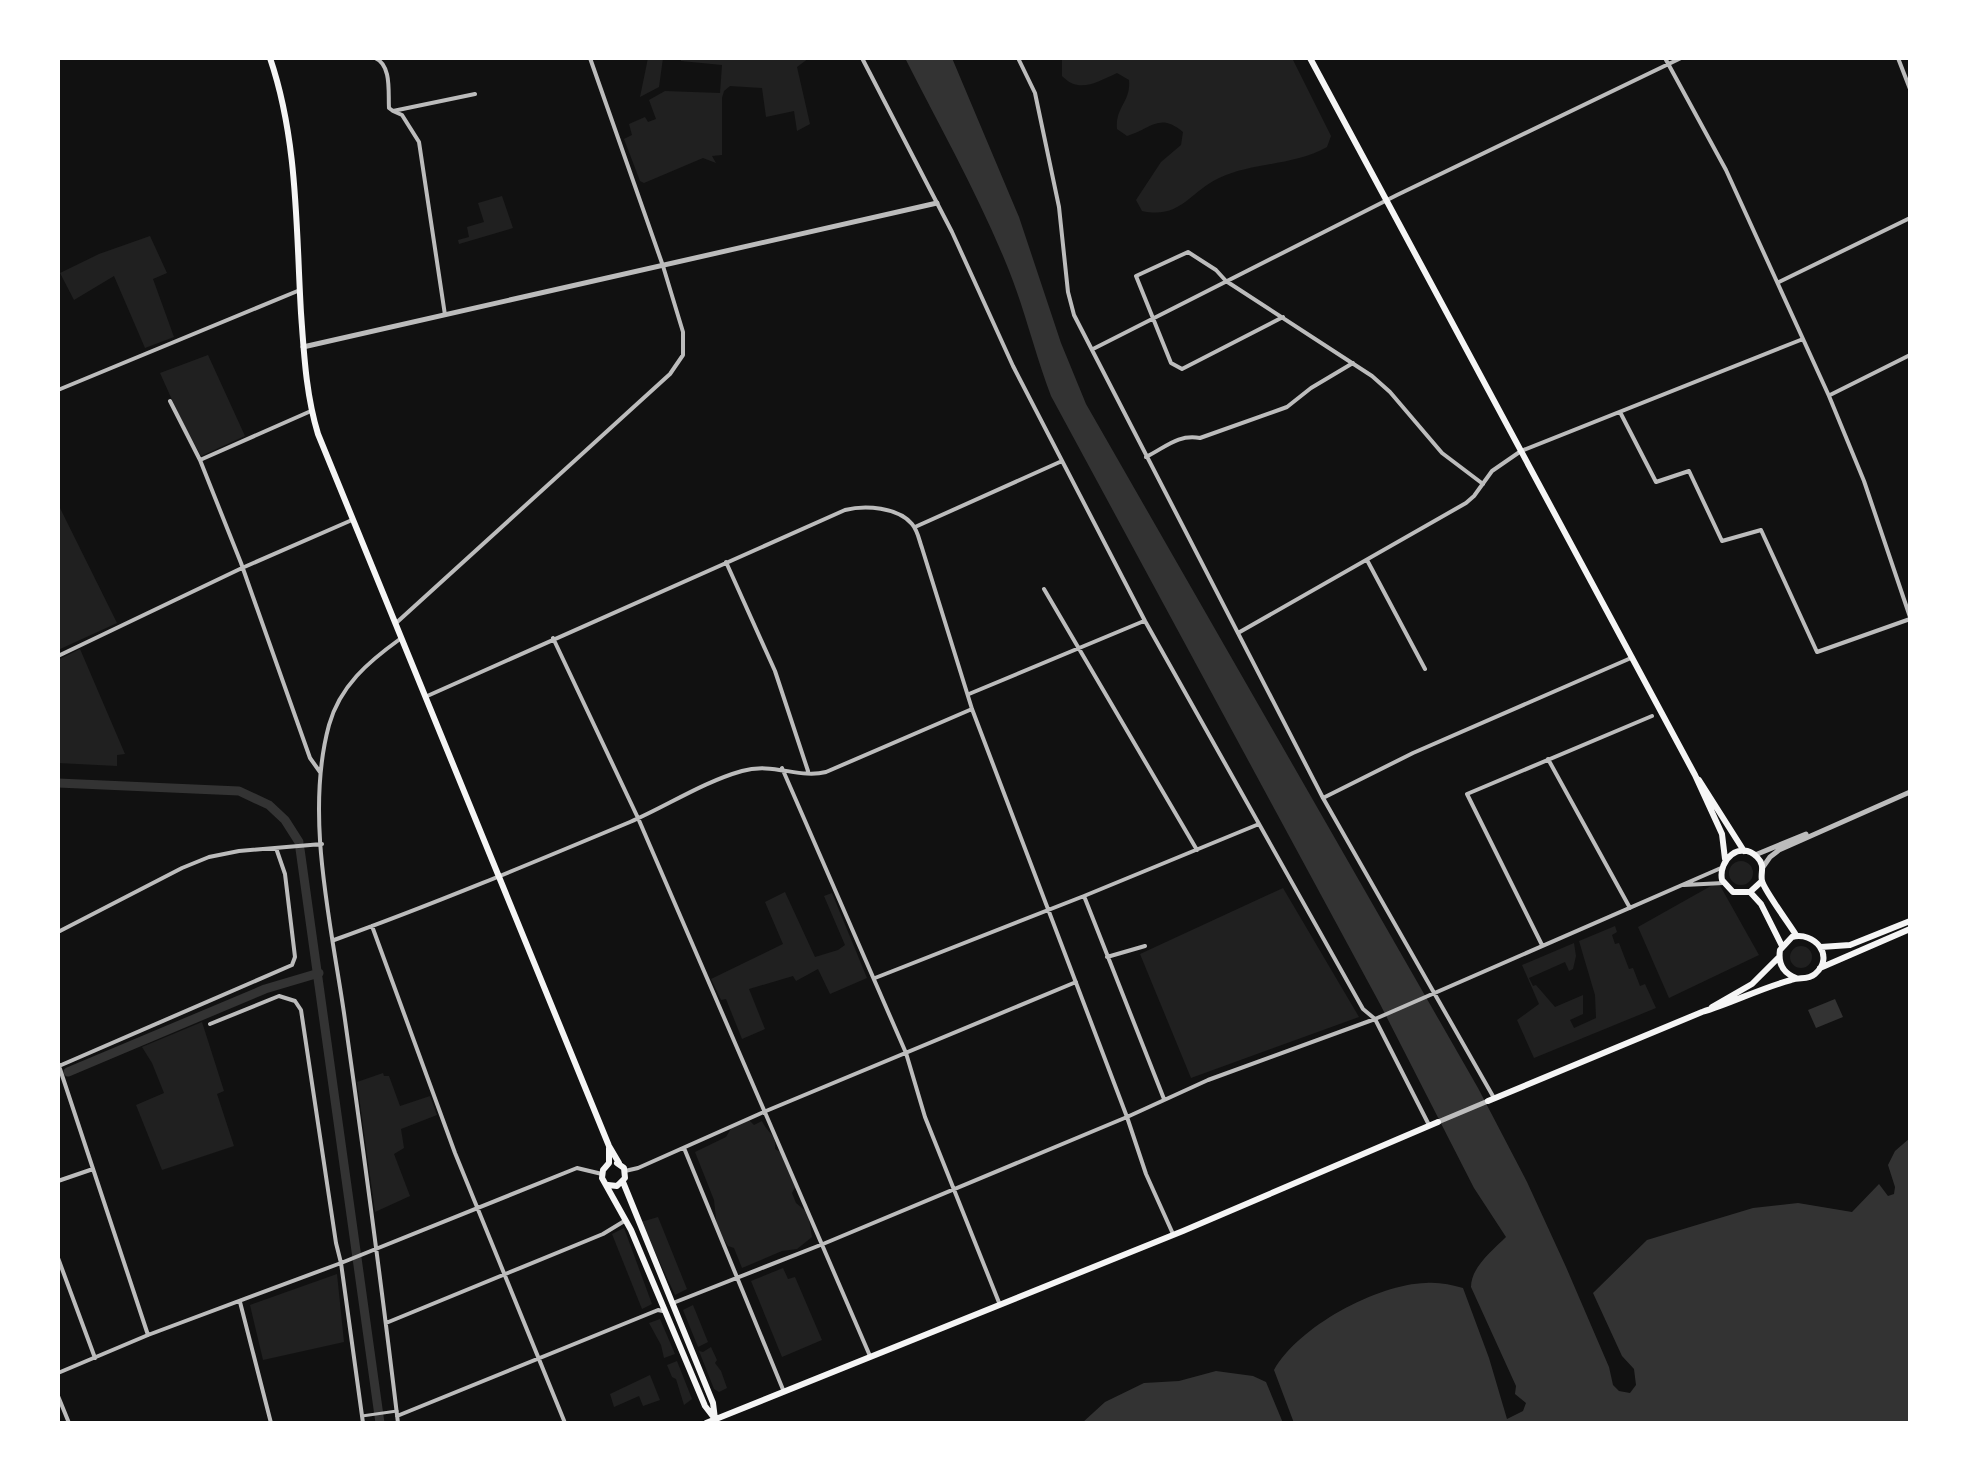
<svg xmlns="http://www.w3.org/2000/svg" width="1968" height="1481" viewBox="0 0 1968 1481" font-family="Raleway,sans-serif">
<style>
.green{fill:#202020}
.water{fill:#333}
.lines{fill:none;stroke-linecap:round;stroke-linejoin:round}
.canal{stroke:#333;stroke-width:9}
.pedestrian{stroke:#bcbcbc;stroke-width:3}
.minor{stroke:#bcbcbc;stroke-width:4}
.tertiary{stroke:#bcbcbc;stroke-width:5}
.secondary{stroke:#f5f5f5;stroke-width:6}
</style>
<rect width="100%" height="100%" fill="#111"/>
<!-- green -->
<path class="green" d="M648 58H663L659 87 640 97Z
M681 58H809L797 67 810 124 797 131 794 111 766 117 762 88 730 86 724 91 722 98V155L712 156 716 163 703 158 644 183 640 181 624 139 632 135 629 124 645 117 648 122 656 119 649 100 665 91 720 93 722 65 681 61Z
M1062 58H1292L1331 136 1327 147C1293 166 1253 162 1219 178 1188 193 1181 219 1142 211L1136 200 1161 162 1181 145 1183 132C1159 112 1151 129 1127 136L1117 129C1115 107 1131 102 1129 80L1117 73C1097 82 1079 94 1062 76Z
M502 196 513 228 459 244 458 240 469 237 467 227 484 222 478 203Z
M150 236 167 273 153 279 174 337 145 348 114 276 74 300 60 273 99 254Z
M208 355 245 436 201 456 182 422 160 373Z
M58 504 117 623 58 650Z
M80 649 125 754 117 755V766L58 763V660Z
M1729 873a12 12 0 1 1 24 0a12 12 0 1 1-24 0Z
M1718 882 1759 955 1669 998 1638 927Z
M1283 888 1359 1017 1191 1078 1140 954Z
M785 892 815 957 838 950 845 945 824 896 832 893 867 978 830 994 818 969 796 981 793 976 749 989 765 1029 742 1039 726 999 721 1000 711 979 783 944 765 902Z
M1615 926 1617 932 1612 935 1615 944 1619 943 1629 969 1633 968 1640 986 1645 984 1656 1008 1534 1058 1517 1020 1539 1004 1522 965 1574 943 1576 956 1573 969 1569 971 1565 962 1529 978 1533 986 1536 985 1555 1007 1583 995V1014L1570 1020 1574 1028 1596 1018 1595 995 1579 941Z
M1790 957a11 11 0 1 1 22 0a11 11 0 1 1-22 0Z
M202 1022 224 1091 217 1094 234 1146 162 1170 136 1105 164 1093 152 1063 142 1047Z
M383 1073 384 1076H389L400 1106 430 1096 437 1115 401 1129 404 1148 394 1154 410 1196 375 1212 357 1082Z
M749 1120 754 1125 762 1121C767 1133 777 1134 775 1149L780 1152 795 1187 792 1193 796 1203 808 1213 812 1237 797 1249 782 1251 742 1268 734 1248 728 1246 717 1228 714 1200 695 1152 726 1137 732 1127Z
M658 1217 687 1289 675 1295 641 1222Z
M624 1228 652 1304 642 1309 612 1234Z
M783 1268 788 1279 795 1277 822 1340 782 1357 751 1281Z
M337 1274 344 1342 263 1360 250 1305Z
M693 1305 708 1342 698 1347 683 1310Z
M660 1319 675 1354 664 1358 661 1345 649 1323Z
M711 1347 717 1360 715 1363 721 1371 727 1388 719 1392 714 1389 699 1351 703 1352Z
M677 1361 692 1399 684 1405 676 1379 672 1377 667 1365Z
M650 1375 660 1400 643 1406 639 1396 614 1407 610 1394Z"/>
<!-- water -->
<path class="water" d="M905 58H952L1019 217 1061 343 1086 404 1478 1088 1527 1182 1566 1267 1609 1367 1613 1385 1619 1391 1630 1393 1636 1385 1634 1369 1622 1356 1593 1293 1647 1240 1753 1208 1798 1203 1852 1212 1879 1184 1888 1196 1894 1194 1895 1187 1888 1165 1895 1151 1910 1138V1423H1294L1274 1370C1298 1327 1377 1284 1426 1283 1439 1282 1451 1285 1463 1288L1489 1358 1507 1419 1523 1411 1526 1403 1515 1394 1516 1386 1471 1287C1471 1267 1493 1250 1506 1237L1474 1188 1380 1004 1051 396C1035 354 1025 310 1008 268 979 196 940 127 905 58Z
M1835 999 1843 1017 1816 1028 1808 1010Z
M1216 1371 1253 1376 1266 1382 1283 1423H1082L1105 1402 1144 1383 1179 1381Z"/>
<g class="lines">
<!-- canal -->
<path class="canal" d="M58 783 239 791 269 805 285 820 299 842
M300 849 380 1423
M68 1072 265 989 319 973"/>
<!-- pedestrian -->
<path class="pedestrian" d="M362 1416 397 1411"/>
<!-- minor -->
<path class="minor" d="M375 58C392 65 388 93 389 108L393 111 475 94
M862 58 952 232 1013 366 1145 621 1363 1009 1375 1019 1429 1125
M1018 58 1035 93 1059 207 1068 292 1074 315 1323 798 1494 1098
M1665 58 1726 170 1829 396 1864 481 1910 617
M1898 58 1910 89
M393 111 402 115 419 142 445 315
M1779 282 1910 218
M1283 317 1182 369 1171 363 1136 276 1188 252 1216 270 1226 281 1372 376 1390 392 1442 453 1483 484
M1093 349 1397 195 1681 58
M58 390 300 290
M1830 395 1910 355
M170 401 200 460
M311 411 200 460 241 563 310 758 320 772
M1620 412 1656 482 1689 471 1722 541 1761 530 1817 652 1910 619
M1146 457C1166 447 1178 434 1200 438L1287 407 1311 388 1353 363
M915 527 1062 461
M1367 560 1425 669
M726 562 775 671 808 771
M1044 589 1197 850
M395 624 670 374 683 355V332L663 266 590 58
M1238 633 1466 503 1474 496 1492 471 1521 451 1803 339
M553 638 638 818 870 1356
M58 656 242 568 352 520
M969 694 1144 621
M425 697 845 510C865 505 898 507 912 524 918 531 919 540 922 548L972 709 1127 1117 1146 1174 1173 1234
M1548 759 1630 908
M782 768 906 1053 925 1117 1000 1305
M1323 798 1413 753 1631 658
M1684 885 1723 883
M1084 896 1164 1099
M372 926 455 1153 565 1423
M58 932 182 868 209 857 239 851 322 844
M334 940C434 904 532 863 630 822 667 806 703 782 742 771 773 762 799 779 826 772L972 709
M1542 945 1467 794 1652 716
M1107 957 1145 946
M875 978 1084 896 1259 824
M210 1024 279 996 295 1001 301 1010 336 1243 341 1263 363 1423
M58 1063 148 1335
M59 1066 292 965 295 957 285 874 276 848
M684 1148 784 1392
M625 1171 638 1168 766 1111 1076 982
M58 1181 93 1169
M58 1258 95 1358
M240 1302 271 1423
M673 1303 823 1244 1127 1117 1208 1080 1375 1019 1721 868
M386 1323 603 1234 626 1220
M58 1373 148 1335 341 1263 577 1168 602 1174
M58 1396 69 1423
M397 1416 658 1310 663 1311
M398 1423C382 1289 364 1154 345 1020 332 927 304 817 329 725 340 686 368 662 400 639"/>
<!-- tertiary -->
<path class="tertiary" d="M303 347 937 203
M1755 855 1806 834
M1763 867 1770 857 1779 850 1910 792
M1438 1122 1488 1101"/>
<!-- secondary -->
<path class="secondary" d="M270 58C298 140 296 228 301 313 304 354 306 395 318 434L609 1146 619 1163
M1310 58 1695 775 1722 834 1725 859
M1699 780 1744 851
M1762 881 1750 892H1733L1722 880C1718 860 1740 840 1757 857 1766 866 1760 872 1762 881 1764 890 1790 925 1796 935
M1750 892 1761 904 1782 946
M1821 947 1850 945 1910 921
M1820 968 1910 929
M1712 1007 1752 984 1779 957
M1488 1101 1702 1012C1732 1003 1761 988 1791 980 1800 977 1808 980 1815 974 1836 956 1814 931 1792 937L1780 950C1778 963 1783 973 1796 978
M609 1148V1163L603 1170 602 1178 631 1230 705 1406 715 1419
M623 1182 713 1403 715 1419
M608 1185 617 1186 625 1178 624 1168 617 1163
M706 1423 1183 1231 1438 1122"/>
</g>
<!-- border -->
<rect width="1968" height="1481" fill="none" stroke="#ffffff" stroke-width="120"/>
</svg>
